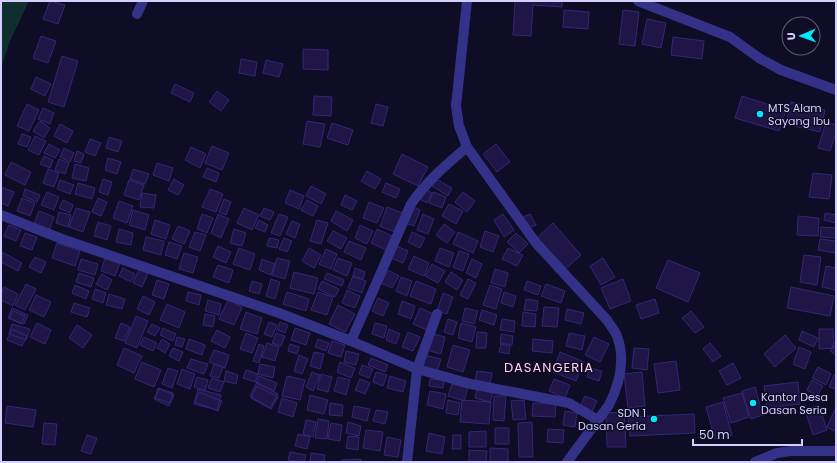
<svg xmlns="http://www.w3.org/2000/svg" width="837" height="463" viewBox="0 0 837 463" font-family="Poppins,sans-serif">
<style>
.green{fill:#0e2f2d}
.building{fill:#1f1647;stroke:#342676}
.lines{fill:none;stroke-linecap:round;stroke-linejoin:round}
.street{stroke:#333288;stroke-width:10}
.poi-dot{fill:#00e7fa;stroke:#0f0c25;stroke-width:1.5}
.labels{text-anchor:middle;dominant-baseline:central;stroke-width:3;stroke-linejoin:round;paint-order:stroke}
.poi-label{font-size:11px;fill:#d4cfff;stroke:#0f0c25;text-anchor:start}
.quarter-label{font-size:13px;letter-spacing:1px;fill:#ffd1ef;stroke:#0f0c25}
</style>
<rect width="100%" height="100%" fill="#0f0c25"/>
<!-- green -->
<path class="green" d="M1 1H29L10 41 1 68Z"/>
<!-- building -->
<path class="building" d="M50 1 65 5 58 24 43 19Z
M515 1H562V7L533 5 531 36 513 35Z
M564 10 589 12 588 29 563 27Z
M623 10 639 12 635 46 619 44Z
M647 19 666 23 661 48 642 44Z
M41 36 56 41 48 63 33 58Z
M673 37 704 41 702 59 671 55Z
M303 49 328 50V70L303 69Z
M62 56 78 61 64 107 48 102Z
M241 59 257 62 255 76 239 73Z
M266 60 283 64 279 77 263 73Z
M36 77 51 84 45 96 31 89Z
M175 84 194 93 190 102 171 93Z
M217 91 229 100 221 111 209 102Z
M314 96 332 97 331 116 313 115Z
M742 96 786 110 779 131 735 118Z
M791 102 825 110 820 132 786 124Z
M27 104 39 110 29 131 17 126Z
M376 104 388 107 383 126 371 123Z
M43 108 54 113 50 124 38 119Z
M40 121 50 128 44 138 33 131Z
M307 121 325 124 320 147 303 144Z
M826 122 836 125V132L830 151 818 148Z
M332 123 353 130 348 145 327 138Z
M60 124 73 131 67 143 54 136Z
M22 134 31 137 27 147 18 144Z
M35 136 46 141 39 155 28 150Z
M109 137 122 141 118 152 106 148Z
M90 139 101 143 95 156 85 152Z
M49 144 60 150 55 158 44 153Z
M496 144 510 162 497 172 483 154Z
M212 146 229 153 222 170 205 163Z
M191 147 206 154 200 168 185 160Z
M64 148 74 153 70 162 60 157Z
M77 151 84 154 81 163 74 161Z
M402 154 428 167 418 186 393 174Z
M44 156 53 160 50 168 40 164Z
M108 158 121 162 117 174 105 170Z
M59 159 69 163 65 174 55 170Z
M11 162 31 172 25 185 5 175Z
M157 163 173 168 169 181 153 175Z
M75 164 89 168 86 181 72 178Z
M207 168 219 173 216 182 203 177Z
M48 169 59 173 54 187 43 183Z
M133 169 149 174 145 184 130 179Z
M367 171 381 179 375 189 361 181Z
M813 173 832 175 829 199 809 197Z
M103 179 112 182 108 195 99 192Z
M174 179 184 185 178 195 168 190Z
M436 179 452 188 448 196 432 186Z
M60 180 74 185 70 194 57 189Z
M129 180 144 185 139 200 124 195Z
M78 183 95 188 92 199 75 194Z
M386 183 400 189 396 198 382 192Z
M311 186 326 194 321 204 306 196Z
M1 187 14 192 8 206 1 203Z
M424 188 432 193 427 203 418 198Z
M25 189 40 195 37 202 23 196Z
M210 189 223 194 216 212 202 207Z
M290 190 304 196 299 209 285 203Z
M47 192 59 197 54 210 41 205Z
M433 192 446 197 442 208 429 203Z
M463 192 475 201 467 212 455 202Z
M142 193 156 195 154 208 140 207Z
M345 195 357 201 352 210 341 205Z
M22 198 35 203 30 216 17 211Z
M98 198 107 202 101 216 92 212Z
M224 199 231 202 226 215 219 212Z
M63 200 73 205 70 213 59 208Z
M307 200 318 206 313 216 301 210Z
M119 201 133 206 127 223 113 218Z
M369 202 384 208 377 223 363 218Z
M449 204 463 211 456 224 442 216Z
M412 206 420 210 414 226 405 223Z
M387 207 405 214 397 233 380 226Z
M76 208 90 212 83 232 69 227Z
M244 208 259 215 252 230 237 223Z
M264 208 274 212 270 220 260 216Z
M133 210 149 215 145 230 129 225Z
M39 211 54 217 49 231 34 224Z
M336 211 353 220 347 231 331 221Z
M59 212 71 215 68 227 56 223Z
M825 213 836 215V223L824 220Z
M202 214 213 218 207 233 197 229Z
M218 214 229 219 221 238 211 233Z
M279 214 288 217 280 236 271 233Z
M423 214 434 219 428 234 417 230Z
M503 214 514 230 504 237 494 220Z
M530 214 536 225 528 228 523 217Z
M798 216 819 218 818 236 797 235Z
M155 220 170 225 166 239 151 234Z
M259 220 268 225 265 232 255 228Z
M317 220 328 223 321 244 310 241Z
M292 221 300 224 295 238 286 234Z
M98 222 111 226 107 240 94 236Z
M553 223 581 255 564 270 537 238Z
M444 224 455 232 447 243 436 235Z
M9 225 21 230 16 241 4 236Z
M360 225 373 231 367 244 355 238Z
M178 226 190 231 184 244 172 239Z
M821 227 836 228V238L820 237Z
M119 229 133 233 131 245 116 242Z
M234 229 246 233 242 246 230 243Z
M377 229 392 236 386 250 371 243Z
M333 231 347 238 341 249 327 241Z
M485 231 499 236 493 252 480 247Z
M195 232 206 235 200 251 189 247Z
M412 232 425 238 420 248 408 242Z
M458 232 478 241 473 253 453 244Z
M25 233 37 237 32 250 20 246Z
M516 233 528 244 519 253 507 242Z
M146 237 164 241 161 255 143 250Z
M269 238 279 240 277 248 267 246Z
M284 238 292 241 287 252 279 249Z
M820 239 836 241 835 253 818 250Z
M349 241 366 248 361 260 344 252Z
M169 242 182 246 177 259 165 255Z
M57 243 80 251 75 266 52 258Z
M394 245 408 251 403 263 389 257Z
M218 246 231 252 226 263 213 257Z
M239 248 255 254 250 270 233 264Z
M309 248 321 255 314 268 302 261Z
M440 248 454 253 449 267 435 261Z
M508 248 523 255 517 266 502 259Z
M326 249 337 254 331 269 319 264Z
M459 251 469 254 463 271 453 267Z
M2 252 22 263 18 271 1 262Z
M184 253 198 257 193 273 179 269Z
M804 255 821 257 817 285 800 282Z
M414 256 429 263 424 276 408 269Z
M35 257 46 262 41 273 29 267Z
M105 258 120 263 115 276 101 271Z
M277 258 290 261 285 279 272 275Z
M338 258 352 263 347 276 333 270Z
M603 258 615 277 601 285 590 266Z
M81 259 98 264 95 275 78 270Z
M262 259 275 264 271 275 259 270Z
M472 259 482 264 476 278 466 273Z
M668 260 700 273 688 302 656 288Z
M432 264 445 271 438 283 425 276Z
M218 265 233 270 229 283 213 277Z
M826 266 836 268V290L822 287Z
M140 267 149 271 142 287 133 283Z
M123 268 135 274 131 282 119 276Z
M355 268 365 272 363 279 353 276Z
M495 269 508 273 505 287 491 283Z
M388 270 399 276 392 288 381 283Z
M294 272 318 278 314 294 290 288Z
M451 272 463 280 457 290 445 282Z
M79 273 94 278 91 287 76 282Z
M327 273 344 280 342 286 324 279Z
M102 274 112 280 107 290 96 284Z
M353 276 366 281 362 293 348 288Z
M401 277 412 281 407 296 396 291Z
M271 279 280 282 275 299 266 296Z
M468 279 476 283 468 299 460 295Z
M623 279 631 301 610 309 601 288Z
M157 280 169 284 164 299 152 295Z
M252 281 262 284 259 294 249 291Z
M322 281 339 289 335 297 318 289Z
M416 281 436 289 431 304 410 296Z
M527 281 541 286 538 295 524 290Z
M26 284 36 289 25 310 15 305Z
M546 284 565 291 561 303 541 296Z
M75 285 89 291 86 299 72 293Z
M490 285 502 289 496 309 483 305Z
M4 287 18 294 13 306 1 300V294Z
M791 287 834 296 830 316 787 308Z
M95 289 106 293 103 303 92 299Z
M347 290 360 296 355 308 342 303Z
M188 292 201 295 199 305 186 301Z
M287 292 309 299 306 311 283 304Z
M318 292 333 297 327 315 311 310Z
M504 292 516 296 513 307 501 303Z
M443 293 453 297 447 314 437 311Z
M109 294 125 299 122 309 106 305Z
M36 295 51 302 44 317 29 310Z
M143 296 155 302 149 315 137 309Z
M378 298 389 303 383 316 372 311Z
M526 299 538 301 537 311 524 310Z
M655 299 659 313 641 319 636 305Z
M208 300 221 304 219 315 205 311Z
M228 300 242 307 234 325 219 319Z
M402 301 415 306 411 319 398 314Z
M74 303 90 308 87 317 71 312Z
M167 304 185 312 179 328 160 320Z
M338 305 355 314 345 332 329 324Z
M544 307 559 308 557 327 542 326Z
M12 308 28 315 24 324 8 318Z
M420 308 433 314 427 330 413 324Z
M465 308 478 311 474 324 462 321Z
M567 309 584 313 581 324 565 320Z
M482 310 497 315 494 325 479 320Z
M13 311 25 316 21 324 9 318Z
M691 311 704 327 695 333 682 318Z
M246 312 262 318 257 334 240 329Z
M523 312 536 314 535 327 522 326Z
M205 314 215 316 213 327 203 325Z
M136 316 148 321 137 348 125 343Z
M448 319 457 322 453 335 444 332Z
M502 319 515 321 514 332 500 330Z
M269 322 277 325 272 337 264 334Z
M280 322 288 325 285 333 277 330Z
M37 323 51 330 45 344 30 337Z
M121 323 130 327 124 341 115 338Z
M375 323 387 326 384 338 372 334Z
M461 323 476 327 472 342 458 338Z
M12 324 30 329 26 340 9 334Z
M152 324 160 328 155 336 147 332Z
M77 325 92 335 83 348 69 338Z
M163 328 176 334 173 341 160 335Z
M295 328 310 333 306 345 291 340Z
M12 329 27 336 22 346 7 340Z
M389 329 400 334 396 344 386 340Z
M819 329H833L834 348 819 349Z
M217 330 230 337 225 348 211 341Z
M802 331 818 338 814 347 799 340Z
M408 332 420 337 413 351 402 347Z
M477 332 487 333 486 348H476Z
M246 333 258 338 252 353 240 349Z
M276 333 285 336 281 346 272 343Z
M431 333 445 337 441 354 427 350Z
M569 333 585 336 582 350 566 346Z
M501 334 513 336 512 345 500 343Z
M785 335 796 348 775 367 764 354Z
M144 337 157 343 153 351 140 345Z
M177 337 185 339 182 347 175 345Z
M594 337 609 344 600 362 585 355Z
M162 339 170 344 165 353 157 348Z
M189 339 205 345 202 355 186 349Z
M318 339 329 343 326 351 315 347Z
M533 339 553 341 552 353 532 351Z
M332 341 345 345 341 357 328 353Z
M836 341V355L830 351Z
M267 343 279 347 275 361 262 357Z
M710 343 721 356 713 362 703 349Z
M259 344 264 346 259 363 253 361Z
M290 344 299 347 297 354 288 351Z
M501 344 510 346 509 354 499 352Z
M453 345 470 350 463 372 447 367Z
M799 347 811 352 805 369 793 364Z
M124 348 142 356 134 373 117 365Z
M173 348 183 352 179 361 169 356Z
M634 348 649 349 647 370 632 368Z
M214 350 229 355 225 368 209 362Z
M346 351 359 354 356 365 344 362Z
M314 352 324 354 320 369 310 366Z
M560 352 584 362 576 381 553 372Z
M299 355 308 359 302 374 294 371Z
M424 355 441 359 437 372 421 367Z
M371 358 388 365 385 372 368 365Z
M191 359 208 364 204 374 187 368Z
M676 361 680 390 658 393 654 364Z
M142 362 161 370 154 387 135 379Z
M340 362 355 368 351 378 337 372Z
M733 363 741 378 727 385 719 371Z
M214 364 223 367 219 378 210 376Z
M260 364 275 367 273 378 258 374Z
M362 365 373 369 369 378 359 374Z
M818 367 831 374 826 385 812 378Z
M168 368 178 371 172 388 162 384Z
M590 368 602 371 599 381 587 377Z
M182 369 195 374 190 389 177 384Z
M246 370 258 374 255 382 243 378Z
M226 371 238 375 236 384 224 381Z
M477 371 492 373 490 384 475 382Z
M312 372 320 375 313 391 306 387Z
M376 372 387 375 383 386 373 382Z
M642 372 645 406 628 408 624 374Z
M321 374 332 377 328 392 317 389Z
M834 375H836V389L829 387Z
M259 376 277 383 274 391 256 383Z
M287 376 305 380 300 400 282 396Z
M390 376 406 381 403 392 387 388Z
M197 377 208 380 205 391 194 387Z
M338 377 350 380 346 395 334 391Z
M212 378 224 382 220 392 208 388Z
M360 379 370 383 365 394 355 390Z
M430 379 444 380 443 388 429 386Z
M554 379 570 385 565 398 549 391Z
M812 380 823 386 817 396 807 390Z
M257 382 278 394 270 408 250 396Z
M798 382 800 404 767 408 764 386Z
M452 384 468 388 464 401 448 396Z
M257 386 278 397 271 409 251 398Z
M755 387 763 415 751 419 742 391Z
M158 388 173 393 170 403 155 398Z
M477 388 493 392 490 402 475 398Z
M159 389 174 395 169 406 154 399Z
M198 389 221 395 217 410 194 404Z
M430 391 446 394 443 409 427 405Z
M199 392 222 401 218 411 195 402Z
M742 393 749 417 731 423 723 398Z
M310 395 328 400 324 414 307 410Z
M494 396H506L504 421 493 420Z
M585 396 597 401 591 414 579 409Z
M282 398 297 403 293 417 278 412Z
M448 400 460 403 458 415 446 413Z
M462 400 491 402 489 424 460 422Z
M524 400 526 419 513 420 511 401Z
M723 402 732 435 715 439 706 407Z
M330 403 343 405 342 416 329 415Z
M533 403 556 404 555 417 532 416Z
M819 405 827 430 813 435 805 410Z
M7 406 36 410 33 427 5 423Z
M354 406 370 409 367 421 352 417Z
M836 407V432L827 427Z
M376 410 388 412 385 424 373 421Z
M565 411 577 413 575 427 563 425Z
M624 412 626 447H607L606 413Z
M694 414 695 433 630 436 628 417Z
M318 419 329 421 327 439 315 438Z
M306 420 316 422 313 437 303 434Z
M348 422 361 426 359 436 346 433Z
M532 422 533 457H519L518 423Z
M44 423 57 424 55 445 42 444Z
M331 423 342 425 340 441 328 439Z
M495 428H509V444H495Z
M548 429 564 430 563 443 547 442Z
M366 430 383 432 380 451 363 448Z
M486 431V447H469V432Z
M429 433 445 437 442 454 426 451Z
M298 434 310 437 307 449 295 446Z
M87 435 97 438 91 454 81 451Z
M453 435H461V449H452Z
M348 436 359 437 358 450 346 448Z
M387 437 401 440 398 457 384 455Z
M490 448 508 449V462H490Z
M469 450 487 451 486 462H469Z
M290 452 306 455 304 462 288 460Z
M311 453 325 455 324 462H310Z
M361 459V462H342V460Z"/>
<g class="lines">
<!-- street -->
<path class="street" d="M467 1 456 106 459 126 467 147 536 243 607 320C610 325 615 331 617 336 626 360 620 383 609 405L567 462
M638 1 730 37 759 58 781 70 836 90
M137 14 143 1
M1 215 62 239 279 313 351 341 417 369 407 462
M437 314 417 369 471 384 569 403 598 420
M351 341 411 204C427 181 446 165 467 147
M755 462 777 453 791 451H836"/>
</g>
<!-- markers -->
<g class="poi-dot">
<circle cx="760" cy="114" r="4"/>
<circle cx="753" cy="403" r="4"/>
<circle cx="654" cy="419" r="4"/>
</g>
<g class="labels">
<!-- poi labels -->
<g class="poi-label">
<text x="768" y="108">MTS Alam<tspan x="768" dy="13">Sayang Ibu</tspan></text>
<text x="761" y="397">Kantor Desa<tspan x="761" dy="13">Dasan Seria</tspan></text>
<text x="646" y="413" text-anchor="end">SDN 1<tspan x="646" dy="13">Dasan Geria</tspan></text>
</g>
<!-- quarter labels -->
<g class="quarter-label">
<text x="549" y="367">DASANGERIA</text>
</g>
</g>
<!-- border -->
<rect width="837" height="463" fill="none" stroke="#d4cfff" stroke-width="4"/>
<!-- north arrow -->
<g transform="translate(801 36) rotate(268)"><circle r="19" fill="#0f0c25" stroke="#5e5a7c"/>
<path d="M0-3L7 15L0 10L-7 15Z" fill="#00e7fa"/>
<text y="-6" font-size="11" font-weight="bold" text-anchor="middle" fill="#d4cfff">U</text>
</g>
<!-- scale -->
<path d="M693 439v6h109v-6" fill="none" stroke="#d4cfff" stroke-width="2"/>
<text x="699" y="439" font-size="12" fill="#d4cfff" stroke="#0f0c25" stroke-width="3" paint-order="stroke">50 m</text>
</svg>
